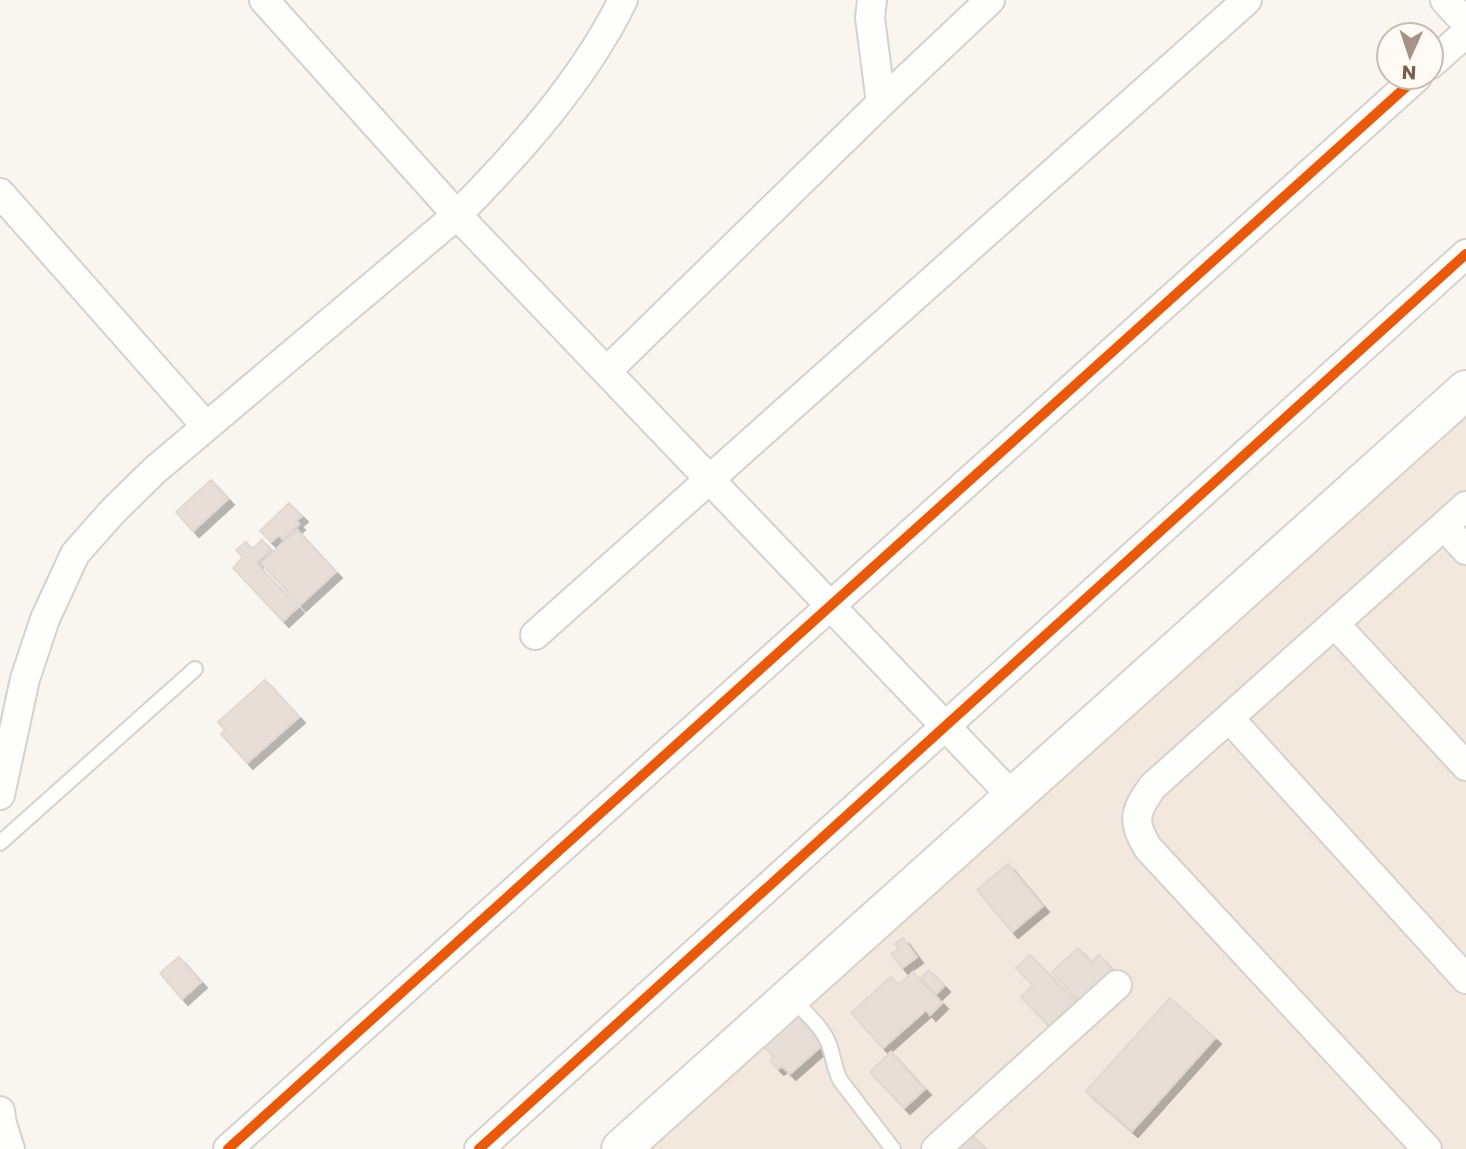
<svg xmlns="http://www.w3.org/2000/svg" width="1466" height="1149" viewBox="0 0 1466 1149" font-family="Poppins,sans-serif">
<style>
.residential{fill:#f2e8de}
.building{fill:#e6ded7;stroke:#e2d8d2;stroke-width:2;filter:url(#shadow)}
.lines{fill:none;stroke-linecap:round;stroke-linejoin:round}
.lane-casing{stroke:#d7d1cb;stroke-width:18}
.street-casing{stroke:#d7d1cb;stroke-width:32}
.secondary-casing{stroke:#d9d2cb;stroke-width:42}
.lane{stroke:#fefefd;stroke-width:14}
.street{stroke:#fefefd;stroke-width:28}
.secondary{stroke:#fefefd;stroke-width:38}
.cycleway-casing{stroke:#fffaf3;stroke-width:15}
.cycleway{stroke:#e8590c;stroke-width:10}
</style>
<defs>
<filter id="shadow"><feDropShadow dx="6" dy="6" stdDeviation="0" flood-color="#0004"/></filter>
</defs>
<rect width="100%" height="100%" fill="#f9f5f0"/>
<!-- residential -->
<path class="residential" d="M1466 413V1149H645Z"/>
<!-- building -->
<path class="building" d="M211 480 228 499 193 531 176 512Z
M289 503 302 516 296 521 299 524 283 539 279 535 271 542 260 531Z
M297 530 336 572 300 605 261 563Z
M262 540 271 550 256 563 298 607 283 621 233 568 243 557 236 550 246 542 252 549Z
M265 680 299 717 247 763 221 734 225 730 218 722Z
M1008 864 1043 906 1012 932 977 890Z
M903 938 917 957 902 968 891 954 899 948 895 944Z
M1078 948 1091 962 1099 955 1114 972 1080 1002 1052 972Z
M1030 955 1076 1002 1050 1027 1021 997 1033 985 1016 968Z
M179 957 201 982 182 999 160 973Z
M929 970 944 986 936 994 921 978Z
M913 972 942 1003 930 1015 926 1010 883 1048 851 1013 891 977 899 985Z
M1170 998 1215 1038 1132 1131 1086 1091Z
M800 1014 826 1042 790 1074 782 1066 778 1069 770 1061 774 1057 764 1047Z
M891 1052 925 1089 904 1108 870 1072Z
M969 1132 986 1149H951Z"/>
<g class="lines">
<!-- lane casing -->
<g class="lane-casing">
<path id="lane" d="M0 843 195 669
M791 997C803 1011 821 1025 828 1042 833 1054 834 1068 840 1080L893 1149"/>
</g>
<!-- street casing -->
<g class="street-casing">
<path id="street" d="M264 0 457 215 1013 797
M872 0 870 18 881 103
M1445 0 1466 23
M1431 64 1466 33
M0 193 206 426
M607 371 881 103 990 0
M1444 526 1466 550
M1335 624 1466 766
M535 635 1247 0
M1229 718 1466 979
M0 795 25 679 45 619 75 554 113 511 155 470 457 215C520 151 583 81 623 0
M0 1111 2 1124 10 1149
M228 1149 1417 77
M479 1149 1466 254
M936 1149 1117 985
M1427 1149 1148 848C1131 821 1135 811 1153 786L1466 506"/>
</g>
<!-- secondary casing -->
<g class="secondary-casing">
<path id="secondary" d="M621 1149 1466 390"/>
</g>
<!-- lane -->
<use href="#lane" class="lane"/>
<!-- street -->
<use href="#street" class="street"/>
<!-- secondary -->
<use href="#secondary" class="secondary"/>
<!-- cycleway casing -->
<g class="cycleway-casing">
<path id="cycleway" d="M228 1149 1417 77
M479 1149 1466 254"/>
</g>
<!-- cycleway -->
<use href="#cycleway" class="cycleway"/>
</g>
<!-- north arrow -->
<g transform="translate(1410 56) rotate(183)"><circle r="33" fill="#fffaf3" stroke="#cabbb1" stroke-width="2"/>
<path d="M0-5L12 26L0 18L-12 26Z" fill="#a69286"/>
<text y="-10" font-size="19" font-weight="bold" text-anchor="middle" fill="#7a5c4d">N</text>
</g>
</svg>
